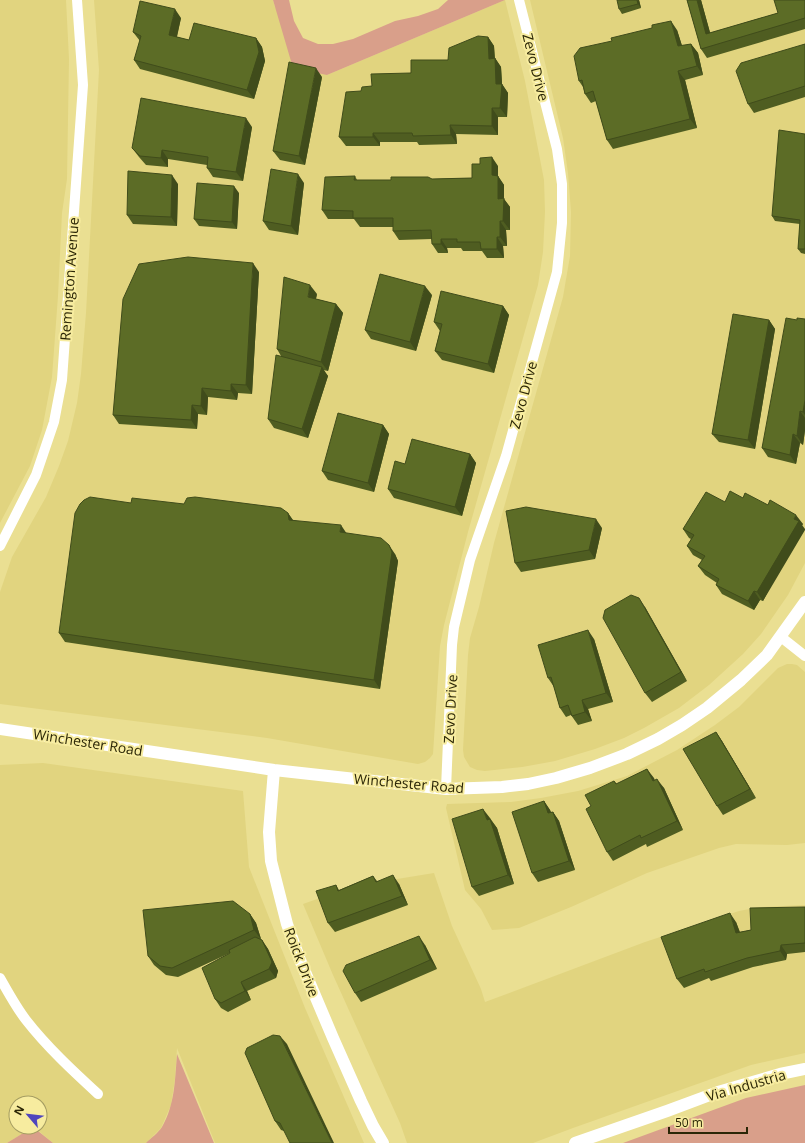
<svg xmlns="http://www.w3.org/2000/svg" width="805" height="1143" viewBox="0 0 805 1143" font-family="'Open Sans',sans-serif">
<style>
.built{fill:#e1d47f}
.green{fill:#d99f8a}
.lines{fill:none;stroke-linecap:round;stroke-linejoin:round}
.minor{stroke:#fff;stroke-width:10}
.tertiary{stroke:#fff;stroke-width:12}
.wall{fill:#4f5d21}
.shaded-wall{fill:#404c1b}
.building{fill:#5c6c26;stroke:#404c1b}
.labels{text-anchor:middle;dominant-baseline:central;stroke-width:4;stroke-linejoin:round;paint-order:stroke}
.street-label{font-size:14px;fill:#2b2606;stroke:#f7ec9f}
</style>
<rect width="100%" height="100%" fill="#eadf92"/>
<!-- built -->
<path class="built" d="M0 0H66L69 59 67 179 62 213 58 296 52 377 42 430 30 466 0 523Z
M94 0H273L275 7 327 75 505 0 525 81 544 180 545 212 543 252 538 285 468 532 444 625 440 646 433 754 430 758 425 762 418 764 267 738 0 704V592L12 557 46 497 59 466 68 441 77 403 81 374 86 313 99 70Z
M530 0H805V563L788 595 761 634 743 654 709 685 679 708 644 728 624 738 595 749 555 761 522 767 485 771 477 770 470 767 464 757 463 750 468 655 470 638 479 607 494 543 563 297 570 256 571 212 568 173 563 138Z
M787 664H792L797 665 805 672V843L787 845 736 844 719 848 647 873 571 907 519 928 492 930 481 909 465 890 446 808 447 804 511 802 541 798 578 791 627 776 677 750 715 725 739 707 778 668Z
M43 763 243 791 249 867 305 1008 364 1143H215L177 1048 175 1079 171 1105 161 1128 146 1143H53L34 1127H40V1103H16V1127H33L7 1143H0V765Z
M434 873 452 926 481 989 485 1002 645 942 739 911 761 907 805 905V1053L751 1065 573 1128 533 1143H407L400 1123 333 975 303 904 354 886Z"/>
<!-- green -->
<path class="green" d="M273 0H289L294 21 303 38 318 44H333L353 39 395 21 418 16 438 9 448 0H505L327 75 293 68Z
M177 1054 214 1143H146C151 1138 158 1133 162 1127 175 1105 175 1079 177 1054Z
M805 1085V1143H623L746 1098Z
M33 1127 53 1143H7Z"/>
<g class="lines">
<!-- minor -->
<path class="minor" d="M0 546 36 475 54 422 62 380 83 85 77 0
M781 637 805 656
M446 789 452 645 454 627 470 560 506 456 557 272 562 223V184L557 149 519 0
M0 978C8 992 16 1007 26 1020 47 1047 73 1071 98 1094"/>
<!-- tertiary -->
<path class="tertiary" d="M0 729 274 770 446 789 502 787 528 784 556 778 590 768 627 754 658 739 682 725 707 708 741 680 767 655 805 602
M274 770 269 832 271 861 287 924 300 960 333 1038 361 1101 373 1126 383 1143
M575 1143 667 1111 718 1092 780 1074 805 1069"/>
</g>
<!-- wall -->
<path class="wall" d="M639 0 641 8 622 14 619 9Z
M687 0H701L710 33 778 13 805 0V29L707 58 701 49Z
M181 18 177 37 189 40 256 38 262 47 265 61 254 99 140 69 134 60 140 41 133 32Z
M677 30 682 46 691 44 698 53 703 75 685 80 697 128 613 149 607 140 596 101 591 103 585 94 583 87 579 81Z
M488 37 494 46 495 58 501 67 502 84 508 93 507 117H498V135L456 134 457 144 419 145 417 142H380V146H346L339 137 361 91 372 86 448 60Z
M805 44V97L754 113 748 104Z
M322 77 305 165 280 160 273 151Z
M252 127 243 181 213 177 207 168V165L168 159V167L146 165 139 157 132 148Z
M805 134V254L801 253 798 249 800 224 775 221 772 216Z
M498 166V176L504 185V199L510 207V230H506L507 246H503L504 258H487L482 251H463L461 248H447L448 253H438L432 244V239L399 240 393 231V227H360L354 219H328L322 210 355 176 357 180H391L472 178Z
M304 183 298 235 269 230 263 221Z
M178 184 177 226 133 224 127 215Z
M239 193 237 229 199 226 194 219Z
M259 272 252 394 238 393 237 400 208 397 207 415 198 414 197 429 119 424 113 415Z
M317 294 316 299 336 304 343 313 328 371 323 370 328 376 308 438 274 428 268 419 281 356 277 349Z
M432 295 416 351 371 339 365 330Z
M503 306 509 315 494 373 442 360 435 351 440 331 434 322Z
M805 319V430L803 445 800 443 796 464 768 457 762 448 797 320Z
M769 320 775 329 755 449 719 442 712 434Z
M383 425 389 434 374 492 328 480 322 471Z
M470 454 476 463 462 516 394 498 388 489 405 464Z
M743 498 768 505 803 524 763 601 760 600 754 610 722 594 716 585 717 583 705 575 698 566 702 560 693 555 687 546 691 539 689 538 683 529 725 502Z
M131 503 184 504 288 513 293 520 346 533 395 554 398 561 380 689 65 642 59 633Z
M602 528 595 559 521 572 515 563Z
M645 607 687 681 652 702 645 693Z
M594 639 613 702 588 709 592 721 578 725 571 715 566 717 560 708 554 687 548 678Z
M716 732 722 741 756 798 723 815 717 806Z
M647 769 654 780 664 788 683 830 647 847 646 844 613 861 607 852 614 781 617 784Z
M544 801 550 810 551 812H553L559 821 575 870 538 882 532 873Z
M490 818 497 828 514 884 479 896 472 887Z
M373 876 377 881 399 884 408 905 335 932 328 923 336 885 339 890Z
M805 907V952L787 954 786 960 753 967 711 981 709 978 684 988 677 979 736 922 740 932 751 930Z
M250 914 256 923 261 939H260L262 940 268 949 278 971 276 978 247 991 251 1000 228 1012 221 1008 215 999 230 953 178 977 166 975 154 965 148 956Z
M425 945 437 969 361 1002 355 993Z
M287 1044 284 1131 281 1130 275 1121Z"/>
<!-- shaded-wall -->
<path class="shaded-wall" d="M637 0H639L641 8 638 4Z
M697 0H701L713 43 706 34Z
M175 9 181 18 175 44 169 35Z
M671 21 677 30 685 55 678 46Z
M488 37 494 46 495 68 489 59Z
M256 38 262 47 265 61 254 99 247 90Z
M691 44 698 53 703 75 697 66Z
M495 58 501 67 502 84 508 93 507 117 500 108 496 84Z
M316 68 322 77 305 165 299 156Z
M678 71 685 80 697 128 690 119Z
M492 108 498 117V135L492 126Z
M246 118 252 127 243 181 236 172Z
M450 125 456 134 457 144 451 135Z
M373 133 380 142V146L373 137Z
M162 150 168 159V167L161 158Z
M492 157 498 166V176L504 185V199L510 207V230L503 221 492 175Z
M298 174 304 183 298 235 291 226Z
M172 175 178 184 177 226 171 217Z
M234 186 239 193 237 229 232 222Z
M500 221 506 230 507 246 500 237Z
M497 237 503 246 504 258 497 249Z
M441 239 447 248 448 253 441 244Z
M253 263 259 272 252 394 246 385Z
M310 285 317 294 314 306 308 297Z
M425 286 432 295 416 351 410 342Z
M336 304 343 313 328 371 321 362Z
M503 306 509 315 494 373 488 364Z
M769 320 775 329 755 449 748 440Z
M322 367 328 376 308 438 302 429Z
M231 384 238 393 237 400 231 391Z
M202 388 208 397 207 415 201 406Z
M805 400V415L803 412Z
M192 405 198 414 197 429 191 420Z
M800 411 805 418V430L803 445 797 436Z
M383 425 389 434 374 492 368 483Z
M793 434 800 443 796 464 790 455Z
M470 454 476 463 462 516 455 507Z
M288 513 294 522 289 520Z
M796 515 803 524 802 525 805 529V530L763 601 757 592Z
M596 519 602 528 595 559 589 550Z
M341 525 347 534 340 532Z
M389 545 395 554 398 561 380 689 374 680Z
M754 591 760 600 754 610 748 601Z
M639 598 645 607 687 681 681 672Z
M588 630 594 639 613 702 606 693Z
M582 700 588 709 592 721 585 712Z
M716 732 722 741 756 798 750 789Z
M647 769 654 778 659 790 653 781Z
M657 779 664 788 683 830 677 821Z
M544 801 550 810 554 822 548 813Z
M483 809 490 818 493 829 487 820Z
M553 812 559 821 575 870 569 861Z
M490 819 497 828 514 884 508 875Z
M393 875 399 884 408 905 402 896Z
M730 913 736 922 743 942 736 933Z
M250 914 256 923 261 939 254 930Z
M419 936 425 945 437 969 430 960Z
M262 940 268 949 278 971 276 978 269 969Z
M781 945 787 954 786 960 780 951Z
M241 982 247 991 251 1000 245 991Z
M280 1036 287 1044 334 1143H332Z"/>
<!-- building -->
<path class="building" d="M617 0H637L638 4 619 9Z
M687 0H697L706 34 778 13 774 0H805V18L701 49Z
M140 1 175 9 169 35 189 40 194 23 256 38 259 52 247 90 134 60 141 36 133 32Z
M671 21 678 46 691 44 697 66 678 71 690 119 607 140 593 91 585 94 582 80 579 81 574 56 580 48 612 41 611 38 652 28V25Z
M478 36 488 37 489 59 495 58 496 84H502L500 108H492V126L450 125 451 135 413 136 412 133H373V137H339L346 92 361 91 362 87 372 86 371 74 411 73V60H448L449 48Z
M805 44V86L748 104 736 71 741 63Z
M289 62 316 68 299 156 273 151Z
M141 98 246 118 236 172 207 168 208 157 162 150 161 158 140 156 132 148Z
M779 130 805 134V249H798L800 220 772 216Z
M492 157V175L498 176V199L504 198 503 221H500V237H497V249H481L480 242H457V239H441V244H432L431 230 393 231V218H353V211L322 210 325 177 355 176 354 180H391V177H428L432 179 472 178V164H480V158Z
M271 169 298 174 291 226 263 221Z
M128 171 172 175 171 217 127 215Z
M197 183 234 186 232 222 194 219Z
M188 257 253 263 246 385 231 384V391L202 388 201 406 192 405 191 420 113 415 123 299 139 264Z
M380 274 425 286 410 342 365 330Z
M284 277 310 285 308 297 336 304 321 362 277 349Z
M441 291 503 306 488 364 435 351 442 324 434 322Z
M733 314 769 320 748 440 712 434Z
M786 318 797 320V318L805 319V400L803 412 800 411 797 436 793 434 790 455 762 448Z
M276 355 322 367 302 429 268 419Z
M338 413 383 425 368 483 322 471Z
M412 439 470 454 455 507 388 489 395 461 405 464Z
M730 491 743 498 745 493 768 505 770 500 796 515 794 519 799 521 757 592 754 591 748 601 716 585 719 579 698 566 705 556 687 546 694 535 683 529 706 492 725 502Z
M90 497 131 503 132 498 184 504 187 498 195 497 281 508 288 513 289 520 341 525 340 532 381 538 389 545 392 552 374 680 59 633 75 513 80 504 84 500Z
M526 507 596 519 589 550 515 563 506 511Z
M631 595 639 598 681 672 645 693 603 618 605 610Z
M588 630 606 693 582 700 585 712 572 716 568 705 560 708 551 677 548 678 538 645Z
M716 732 750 789 717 806 683 749Z
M647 769 653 781 657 779 677 821 641 838 640 835 607 852 586 809 591 806 585 795 614 781 616 784Z
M544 801 548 813 553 812 569 861 532 873 512 812Z
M483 809 487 820 490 819 508 875 472 887 452 819Z
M393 875 402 896 328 923 316 891 336 885 338 891 373 876 376 882Z
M233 901 250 914 254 930 172 968 160 966 148 956 143 910Z
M805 907V943L781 945 780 951 747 958 705 972 704 969 677 979 661 937 730 913 736 933 751 930 750 908Z
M419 936 430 960 355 993 343 971 346 965Z
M255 937 262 940 272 962 269 969 241 982 245 991 221 1003 215 999 202 968 230 953 229 950Z
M273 1035 280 1036 332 1143H290L280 1123 275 1121 245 1053 247 1048Z"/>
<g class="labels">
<!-- street labels -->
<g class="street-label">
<text transform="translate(536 67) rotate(76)">Zevo Drive</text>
<text transform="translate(69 279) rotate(-86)">Remington Avenue</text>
<text transform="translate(523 395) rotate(-75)">Zevo Drive</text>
<text transform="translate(450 709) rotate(-87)">Zevo Drive</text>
<text transform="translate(88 742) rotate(9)">Winchester Road</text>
<text transform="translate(409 783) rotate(5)">Winchester Road</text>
<text transform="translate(302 962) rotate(69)">Roick Drive</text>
<text transform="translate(746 1085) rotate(-16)">Via Industria</text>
</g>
</g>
<!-- north arrow -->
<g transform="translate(28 1115) rotate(298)"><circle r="19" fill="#f7ec9f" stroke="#a59d62"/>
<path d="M0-3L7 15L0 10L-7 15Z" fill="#5046bd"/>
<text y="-6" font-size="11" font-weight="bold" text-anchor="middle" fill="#2b2606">N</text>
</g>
<!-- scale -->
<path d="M669 1127v6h78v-6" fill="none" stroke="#2b2606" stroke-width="2"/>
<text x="675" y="1127" font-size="12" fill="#2b2606" stroke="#f7ec9f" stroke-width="3" paint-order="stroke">50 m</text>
</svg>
